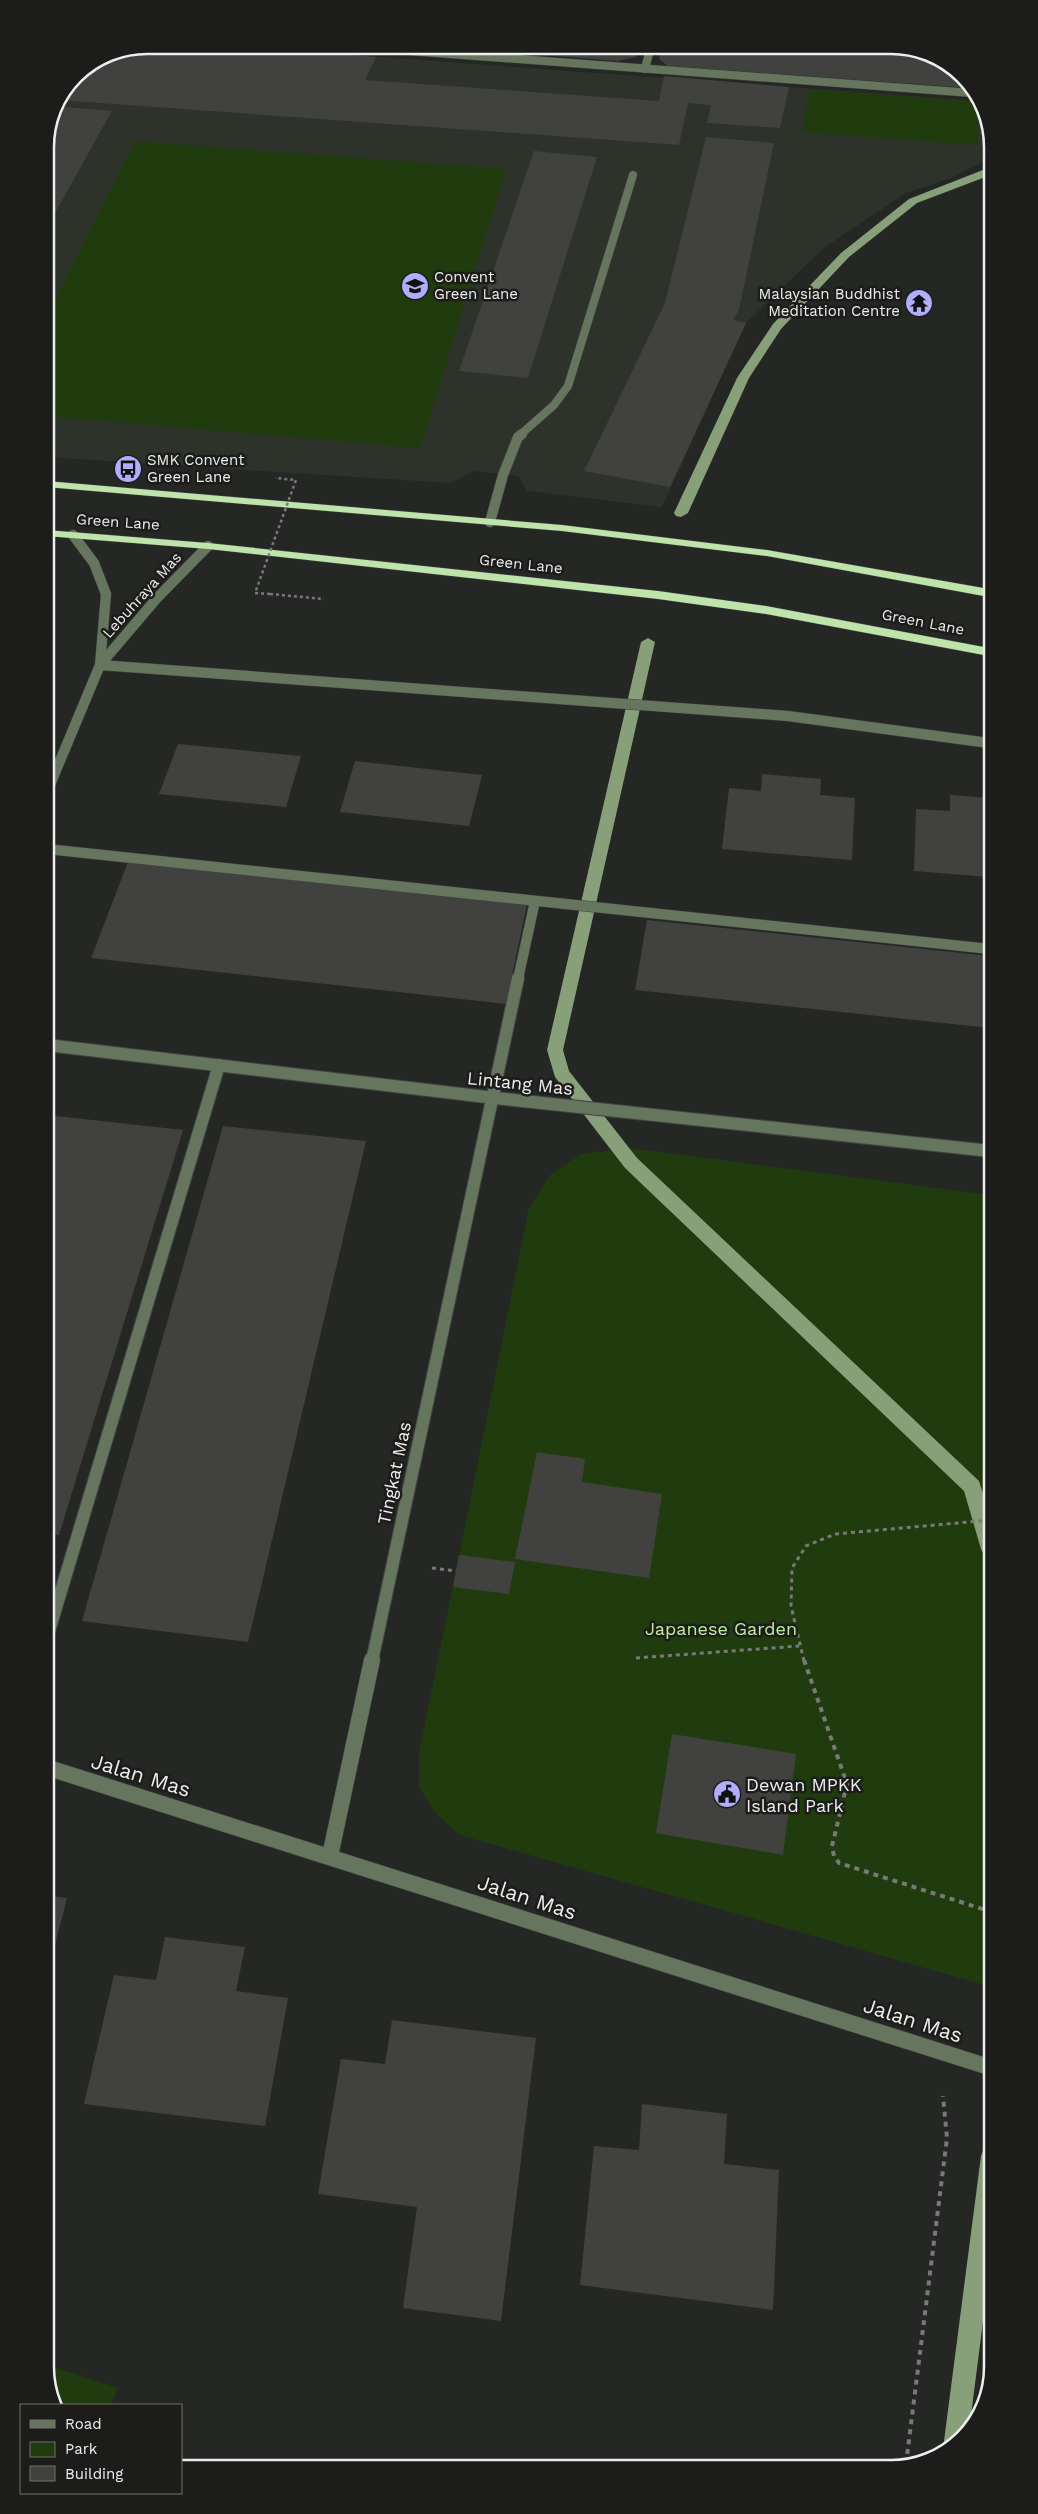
<svg xmlns="http://www.w3.org/2000/svg" width="1038" height="2514" viewBox="0 0 1038 2514" font-family="'Work Sans',sans-serif">
<style>
.built{fill:#2d322b}
.green{fill:#203c0e}
.lines{fill:none;stroke-linecap:round;stroke-linejoin:round}
.stream{fill:#88a07a;fill-rule:evenodd}
.building{fill:#414240}
.minor-far3-casing{stroke:#414341;stroke-width:9}
.minor-far2-casing{stroke:#414341;stroke-width:11}
.minor-far1-casing{stroke:#414341;stroke-width:14}
.minor-casing{stroke:#414341;stroke-width:17}
.highway-casing{stroke:#414341;stroke-width:1}
.path-far2{stroke:#787978;stroke-width:2.5;stroke-dasharray:3 3;stroke-linecap:butt}
.path-far1{stroke:#787978;stroke-width:3;stroke-dasharray:4 4;stroke-linecap:butt}
.path{stroke:#787978;stroke-width:4;stroke-dasharray:5 5;stroke-linecap:butt}
.minor-far3{stroke:#66755e;stroke-width:8}
.minor-far2{stroke:#66755e;stroke-width:10}
.minor-far1{stroke:#66755e;stroke-width:12}
.minor{stroke:#66755e;stroke-width:16}
.highway{fill:#bee4ab;fill-rule:evenodd}
.path-bridge{stroke:#787978;stroke-width:2.5;stroke-dasharray:3 3;stroke-linecap:butt}
.labels{text-anchor:middle;dominant-baseline:central;stroke-width:5;stroke-linejoin:round;paint-order:stroke}
.far-poi-label{font-size:15px;fill:#edeeed;stroke:#1c1d1b;text-anchor:start}
.far-street-label{font-size:15px;fill:#edeeed;stroke:#1c1d1b}
.street-label{font-size:18px;fill:#edeeed;stroke:#1c1d1b}
.park-label{font-size:18px;fill:#bbefa0;stroke:#1c1d1b}
.poi-label{font-size:18px;fill:#edeeed;stroke:#1c1d1b;text-anchor:start}
.near-street-label{font-size:21px;fill:#edeeed;stroke:#1c1d1b}
.rim{fill:none;stroke:#edeeed;stroke-width:2.5}
</style>
<rect width="100%" height="100%" fill="#252725"/>
<!-- built -->
<path class="built" d="M147 45H217L978 101 988 114V159L951 178 906 193 824 248 746 323 662 507 527 491 518 476 474 471 450 483 46 457 45 140 53 108 75 75 108 53Z"/>
<!-- green -->
<path class="green" d="M809 89 979 102 977 145 802 132Z
M135 141 506 169 420 448 46 416V317Z
M629 1148 990 1195 992 1987 460 1835 435 1813 419 1787V1754L529 1208 550 1175 581 1154Z
M50 2366 118 2388 111 2405H54L50 2400Z"/>
<g class="lines">
<!-- stream -->
<path class="stream" d="M988 168V176L917 203 849 257 781 329 749 378 688 513 681 517 676 516 674 513 737 378 773 324 841 253 909 199Z
M648 638 655 642 563 1050 569 1071 637 1158 979 1481 991 1518V1557L984 1555 981 1549 964 1491 625 1168 555 1077 547 1050 641 642Z
M992 2145 993 2243 969 2431 946 2447 944 2441 981 2156 984 2148Z"/>
</g>
<!-- building -->
<path class="building" d="M147 45H217L376 57 365 80 659 101 664 76 789 87 780 128 707 123 711 105 688 103 679 145 58 100 75 75 108 53Z
M417 45H640L636 57 618 61Z
M662 45H898L953 66 969 88 668 66 659 59Z
M54 106 112 111 45 231V140Z
M706 137 774 143 739 310 733 320 746 323 670 487 584 471 665 303Z
M534 151 597 157 528 378 459 371Z
M178 744 301 756 286 807 159 794Z
M355 761 482 775 469 826 340 812Z
M762 774 821 779 820 795 855 798 852 860 722 849 729 788 761 791Z
M950 795 989 798V877L914 871 916 809 950 811Z
M128 862 527 904 506 1004 91 958Z
M647 920 990 956V1028L635 990Z
M47 1115 183 1130 59 1535 48 1534Z
M223 1126 366 1141 248 1642 82 1621Z
M537 1452 585 1459 582 1482 662 1494 649 1578 515 1559Z
M459 1555 515 1562 509 1594 453 1587Z
M672 1734 796 1754 783 1855 656 1833Z
M49 1896 67 1898 50 1965H49Z
M165 1937 245 1947 236 1991 288 1998 265 2126 84 2104 114 1975 156 1980Z
M392 2020 536 2038 501 2321 403 2308 417 2207 318 2194 341 2059 385 2064Z
M642 2104 727 2114 724 2164 779 2170 773 2310 580 2285 594 2146 639 2150Z"/>
<g class="lines">
<!-- minor-far3 casing -->
<g class="minor-far3-casing">
<path id="minor-far3" d="M329 45 972 93
M645 69 651 45
M520 435 554 405 568 386 633 175"/>
</g>
<!-- minor-far2 casing -->
<g class="minor-far2-casing">
<path id="minor-far2" d="M490 522 503 475 518 437 522 434
M73 535 94 563 106 594 100 665
M100 665 788 716 989 743
M47 792 100 665 157 598 208 546
M47 849 990 949
M518 979 535 901"/>
</g>
<!-- minor-far1 casing -->
<g class="minor-far1-casing">
<path id="minor-far1" d="M47 1045 495 1098 990 1151
M49 1631 219 1065
M372 1661 518 978"/>
</g>
<!-- minor casing -->
<g class="minor-casing">
<path id="minor" d="M49 1768 992 2068
M330 1856 372 1660"/>
</g>
<!-- highway casing -->
<g class="highway-casing">
<path id="highway" d="M46 481 562 525 767 550 989 589V597L767 556 562 531 46 487Z
M46 530 208 543 658 591 766 606 989 648V656L766 614 658 599 208 549 46 536Z"/>
</g>
<!-- path-far2 -->
<path class="path-far2" d="M270 594 324 599"/>
<!-- path-far1 -->
<path class="path-far1" d="M432 1568 456 1571
M636 1658 799 1646
M804 1661 791 1606 792 1568 806 1546 835 1534 991 1520"/>
<!-- path -->
<path class="path" d="M804 1660 847 1784 832 1846 834 1856 839 1863 992 1912
M906 2464 947 2138 943 2096"/>
<!-- minor-far3 -->
<use href="#minor-far3" class="minor-far3"/>
<!-- minor-far2 -->
<use href="#minor-far2" class="minor-far2"/>
<!-- minor-far1 -->
<use href="#minor-far1" class="minor-far1"/>
<!-- minor -->
<use href="#minor" class="minor"/>
<!-- highway -->
<use href="#highway" class="highway"/>
<!-- path-bridge -->
<path class="path-bridge" d="M270 594 255 593 296 480 275 478"/>
</g>
<!-- icons -->
<defs>
<g id="school-disc" transform="scale(1.4375)"><circle r="9.5" fill="#b0aefa" stroke="#1c1d1b"/><path d="M0-5L7-2L0 1L-7-2ZM-4 1L0 2.5L4 1V4Q0 6-4 4Z" fill="#111"/></g>
<g id="temple-disc" transform="scale(1.4375)"><circle r="9.5" fill="#b0aefa" stroke="#1c1d1b"/><path d="M0-6L5-2H3V0L6.5 2.5H4V6H1.5V3h-3V6H-4V2.5H-6.5L-3 0V-2H-5Z" fill="#111"/></g>
<g id="bus-disc" transform="scale(1.4375)"><circle r="9.5" fill="#b0aefa" stroke="#1c1d1b"/><path d="M-5-6H5V4H4V6H2V4H-2V6H-4V4H-5ZM-3.5-4V0h7V-4ZM-3.5 1.2v1.5H-2V1.2ZM2 1.2v1.5H3.5V1.2Z" fill="#111"/></g>
<g id="civic-disc" transform="scale(1.4375)"><circle r="9.5" fill="#b0aefa" stroke="#1c1d1b"/><path d="M-.6-6.5H3V-4.5H.6V-3L4-1V1h2V6H-6V1h2V-1L-.6-3ZM-1.2 2.5V6h2.4V2.5Z" fill="#111"/></g>
</defs>
<g fill-rule="evenodd">
<use href="#school-disc" x="415" y="286"/>
<use href="#temple-disc" x="919" y="303"/>
<use href="#bus-disc" x="128" y="469"/>
<use href="#civic-disc" x="727" y="1794"/>
</g>
<g class="labels">
<!-- far-poi labels -->
<g class="far-poi-label">
<text x="434" y="277">Convent<tspan x="434" dy="17">Green Lane</tspan></text>
<text x="900" y="294" text-anchor="end">Malaysian Buddhist<tspan x="900" dy="17">Meditation Centre</tspan></text>
<text x="147" y="460">SMK Convent<tspan x="147" dy="17">Green Lane</tspan></text>
</g>
<!-- far-street labels -->
<g class="far-street-label">
<text transform="translate(118 522) rotate(4)">Green Lane</text>
<text transform="translate(521 564) rotate(6)">Green Lane</text>
<text transform="translate(142 595) rotate(-48)">Lebuhraya Mas</text>
<text transform="translate(923 622) rotate(11)">Green Lane</text>
</g>
<!-- street labels -->
<g class="street-label">
<text transform="translate(520 1083) rotate(6)">Lintang Mas</text>
<text transform="translate(394 1473) rotate(-78)">Tingkat Mas</text>
</g>
<!-- park labels -->
<g class="park-label">
<text x="721" y="1628">Japanese Garden</text>
</g>
<!-- poi labels -->
<g class="poi-label">
<text x="746" y="1784">Dewan MPKK<tspan x="746" dy="21">Island Park</tspan></text>
</g>
<!-- near-street labels -->
<g class="near-street-label">
<text transform="translate(141 1775) rotate(17)">Jalan Mas</text>
<text transform="translate(527 1897) rotate(18)">Jalan Mas</text>
<text transform="translate(913 2020) rotate(18)">Jalan Mas</text>
</g>
</g>
<!-- crop -->
<path d="M0 0H1038V2514H0ZM147 54H891A93 93 0 0 1 984 147V2367A93 93 0 0 1 891 2460H147A93 93 0 0 1 54 2367V147A93 93 0 0 1 147 54Z" fill="#1c1d1b" fill-rule="evenodd"/>
<path class="rim" d="M147 54H891A93 93 0 0 1 984 147V2367A93 93 0 0 1 891 2460H147A93 93 0 0 1 54 2367V147A93 93 0 0 1 147 54Z"/>
<!-- legend -->
<rect x="20" y="2404" width="162" height="90" fill="#1c1d1b" stroke="#70716f"/>
<rect x="30" y="2420" width="25" height="8" fill="#66755e" stroke="#70716f"/>
<text x="65" y="2429" font-size="15" fill="#edeeed">Road</text>
<rect x="30" y="2442" width="25" height="15" fill="#203c0e" stroke="#70716f"/>
<text x="65" y="2454" font-size="15" fill="#edeeed">Park</text>
<rect x="30" y="2466" width="25" height="15" fill="#414240" stroke="#70716f"/>
<text x="65" y="2479" font-size="15" fill="#edeeed">Building</text>
</svg>
